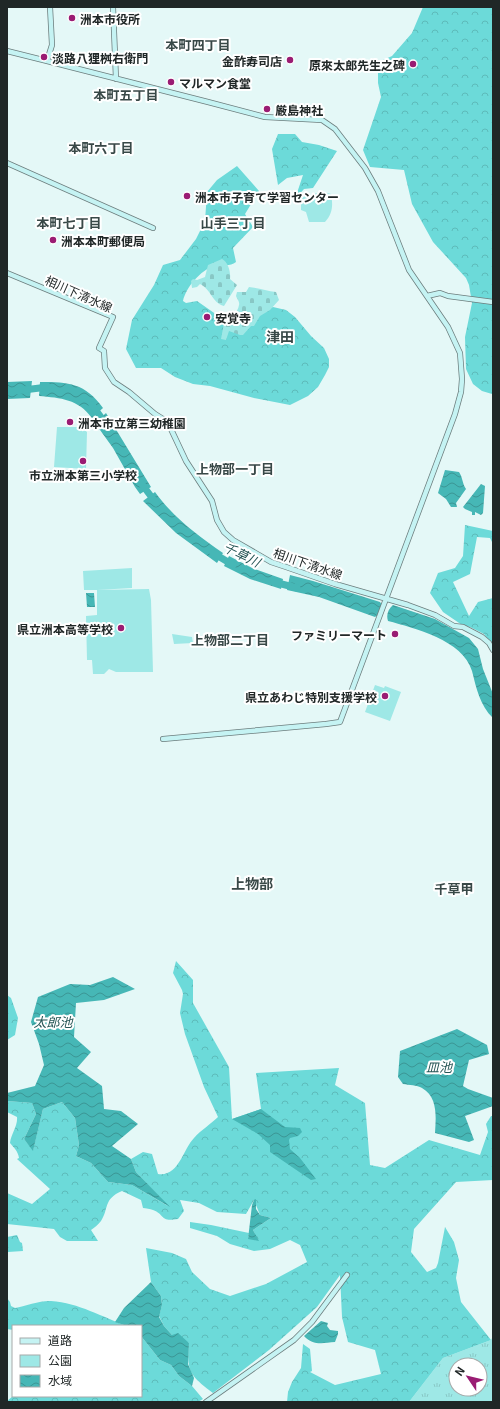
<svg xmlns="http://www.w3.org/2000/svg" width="500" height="1409" viewBox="0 0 500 1409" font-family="Georgia,'Noto Sans JP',serif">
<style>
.grass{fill:url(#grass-tufts);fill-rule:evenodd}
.forest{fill:url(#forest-crowns)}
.cemetery{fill:url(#cemetery-stones)}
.park{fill:#9ee8e6}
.water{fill:url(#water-waves)}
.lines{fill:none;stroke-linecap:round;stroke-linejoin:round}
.river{stroke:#46b7b6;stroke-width:7}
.secondary-casing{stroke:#6c7d7d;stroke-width:6}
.secondary{stroke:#c5f3f3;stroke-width:4.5}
.poi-dot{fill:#9a1c73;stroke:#fff;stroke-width:1.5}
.labels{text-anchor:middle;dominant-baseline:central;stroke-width:4;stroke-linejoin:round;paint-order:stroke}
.poi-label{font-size:12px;font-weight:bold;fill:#202727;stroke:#fff;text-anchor:start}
.street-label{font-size:12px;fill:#202727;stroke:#fff}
.neighbourhood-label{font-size:13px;font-weight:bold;fill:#384847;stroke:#fff}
.water-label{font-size:13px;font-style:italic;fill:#255555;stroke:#fff}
.quarter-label{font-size:14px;font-weight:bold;fill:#384847;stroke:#fff}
</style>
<defs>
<pattern id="grass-tufts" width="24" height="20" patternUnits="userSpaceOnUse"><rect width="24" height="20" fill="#9ee8e6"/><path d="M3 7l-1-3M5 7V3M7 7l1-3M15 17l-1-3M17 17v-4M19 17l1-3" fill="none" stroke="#88c7c5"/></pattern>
<pattern id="forest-crowns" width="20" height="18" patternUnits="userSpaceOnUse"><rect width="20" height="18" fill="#6cdad9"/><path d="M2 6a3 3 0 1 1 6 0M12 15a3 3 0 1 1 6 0" fill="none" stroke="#5dbbba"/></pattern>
<pattern id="cemetery-stones" width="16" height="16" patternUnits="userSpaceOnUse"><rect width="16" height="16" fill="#9ee8e6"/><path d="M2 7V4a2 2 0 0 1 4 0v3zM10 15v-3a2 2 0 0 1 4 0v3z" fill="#88c7c5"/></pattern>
<pattern id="water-waves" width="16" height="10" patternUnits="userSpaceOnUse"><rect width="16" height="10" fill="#46b7b6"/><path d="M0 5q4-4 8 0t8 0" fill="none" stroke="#3a9594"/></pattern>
</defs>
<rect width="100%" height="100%" fill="#e4f8f7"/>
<!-- grass -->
<path class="grass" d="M493 1336V1402H409L443 1358 491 1340ZM456 1365H480V1389H456Z"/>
<!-- forest -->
<path class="forest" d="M423 7H493V394H492L482 391 473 384 466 369 465 337 472 303 469 285 466 278 433 242 412 204 404 170 370 167 363 150 381 97 378 83V71L381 61 392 56 412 33Z
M278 134H295L302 142 319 145 337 151 313 188 304 189 295 199 303 175 287 178 278 185 272 149Z
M237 166 259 191 245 214 253 227 233 248 236 262C230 267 222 264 214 266 201 270 186 287 183 301L186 303 197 301 227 322 273 307 286 310 295 317 311 336 324 348 329 359V367L325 375 318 387 308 396 290 405 254 398 210 386 193 384 175 377 161 368H136L126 349 132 320 154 285 163 265 180 260 196 239 205 221 207 192 217 180Z
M465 525 493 531V544L490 538 477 537 470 574 453 582 469 616 478 602 493 598V646L484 634 470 627 462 625 443 612 430 593 438 573 455 568 463 556Z
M176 961 193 980V1003L229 1067 232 1119 261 1109 256 1073 339 1068 335 1085 365 1103 370 1165 385 1168 429 1140 480 1155 488 1132 486 1124 491 1116H493V1180L456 1182 414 1229 411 1252 427 1272 436 1268 438 1263 445 1227 454 1242 459 1260 456 1278 461 1302 491 1340 443 1358 409 1402H287L288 1392 292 1382 301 1368 303 1344 310 1349 312 1371 310 1372 335 1385 381 1374 375 1350 348 1342 342 1317 340 1275 317 1307 269 1350 213 1393C191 1376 186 1372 189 1343L172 1335 164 1326 159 1316 162 1305 161 1296 151 1282 146 1248 172 1253 186 1259 192 1272 210 1289 230 1296 266 1284 307 1262 300 1245 290 1240 270 1249 254 1251 230 1244 217 1236 190 1228V1222L211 1225 249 1233 248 1239 255 1234 253 1230 271 1218 260 1215 254 1200 246 1214 217 1212 199 1203 180 1200 184 1211 178 1219C159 1222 166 1215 153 1210 150 1209 146 1208 143 1208L141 1200 122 1191C103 1199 109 1209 101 1221 98 1225 94 1228 91 1230L98 1241H67L60 1237 54 1229 7 1224V1193L32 1204 50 1189 17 1159 19 1158C18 1151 14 1148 10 1143 11 1134 18 1126 17 1117L7 1112V1101L32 1103 36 1114 24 1139 33 1150 43 1109 62 1102 75 1118 79 1145 76 1156 91 1163 108 1182 132 1185 168 1206 136 1172 131 1159 143 1152 152 1154 158 1174C179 1177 183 1149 194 1138 201 1130 211 1124 218 1117L204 1087 185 1034 180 1013 183 994 182 990 173 973Z
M7 995 11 998 18 1018 15 1035 7 1040Z
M17 1235 20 1242 22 1243 23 1251 8 1252 7 1237Z
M7 1298 10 1302 11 1306 15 1308C25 1306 42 1300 51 1301 79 1303 102 1317 127 1326H13V1330L7 1329Z
M141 1336 160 1360 171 1365 179 1376 192 1386 203 1399 198 1402H7V1401L13 1396H141Z"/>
<!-- cemetery -->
<path class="cemetery" d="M222 259C228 262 231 272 230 279L237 285 224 306C211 302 212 290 200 284L197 287 192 288 191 281 193 279 197 280 205 277 208 265Z
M249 287C258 288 267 291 276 292L279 300 270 310 260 316 254 326H251L243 335H240L229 331 226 340 221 339 224 323C230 321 238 312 239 305 240 302 237 299 236 296L237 292H246Z"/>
<!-- park -->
<path class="park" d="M324 192 331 194C333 205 333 213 325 222H309L306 212 301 210V199L306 195Z
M57 427H81L87 432 86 469 54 467Z
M132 568V588L97 590 149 589 151 600 153 672H116L109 669 104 674H93L92 660H87L86 616 97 615V590H84L83 571Z
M172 634 192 637 193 643 174 644Z
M375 685 384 688 385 686 401 692 390 721 365 712Z"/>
<!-- water -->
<path class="water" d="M32 381 30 398 7 399V382Z
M40 382C69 382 85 383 103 408L92 418C78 399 61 398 39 396Z
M106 413 151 487 140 494 135 487 113 448 95 423Z
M445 470 459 472C463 478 462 483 466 489L456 503 457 507H451L446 499 438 493Z
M481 484 485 486 483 513 481 515 475 512V515H472V512L465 509 463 507Z
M155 492C173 517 198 536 223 553L217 563 176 533 143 501Z
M229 556 252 568 283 579 281 589 250 579 224 566Z
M290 575 313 581 380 602 382 605 379 614 375 617 319 597 287 590Z
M86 593H94L95 607H87Z
M393 605 435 619 469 638 478 649 483 669 493 694V718C480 706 476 687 472 671 463 640 414 628 388 621 386 615 388 609 393 605Z
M113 977 135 989 104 1000 76 1003 74 1037 91 1052 77 1068 102 1086 104 1109 121 1111 138 1124 112 1146 131 1159 136 1172 170 1207 132 1185 108 1182 91 1163 76 1156 79 1145 75 1118 62 1102 43 1109 33 1151 24 1139 36 1114 32 1103 7 1101V1093L35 1086 44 1065 39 1044 31 1022 38 997 70 984 90 985Z
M457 1029 487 1045 489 1054 469 1060 463 1086 468 1089 493 1098V1106L465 1116 474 1140 469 1142 435 1133C436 1117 438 1097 422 1088 417 1085 409 1085 403 1084L398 1077 400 1051Z
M261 1109 285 1127 300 1128 302 1132 298 1136 290 1138 289 1140 290 1149 300 1158 316 1179 311 1180 270 1152V1145L258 1134 232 1119Z
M256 1199V1209L260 1215 271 1218 253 1230 259 1241 248 1239 252 1205 254 1200Z
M151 1282 161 1296 162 1305 159 1317 164 1326 172 1335 178 1333 189 1343 188 1364 194 1378 192 1386 179 1376 171 1365 160 1360 141 1336V1326H127L115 1322 124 1308Z
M321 1321 328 1323 327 1326 330 1330 338 1331V1334L335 1342C323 1343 313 1346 304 1336Z"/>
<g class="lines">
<!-- river -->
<path class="river" d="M7 392 48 387
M92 405 106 424
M141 483 156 503
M213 553 233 565
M274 582 297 588"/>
<!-- secondary casing -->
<g class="secondary-casing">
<path id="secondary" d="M113 7 116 79
M7 51 47 61 52 45 50 7
M47 61 208 102 265 117 322 120 335 129 365 168 378 191 409 270 448 327 460 353 462 379 461 392 455 414 340 722 326 724 163 739
M7 163 153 228
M7 273 113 317 99 348 104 351 105 368 114 382 129 392 155 414 163 419 170 427 186 461 212 501 217 520 224 532 233 540 271 562 286 567 335 584 408 605 435 615 454 626 463 627 482 637 489 643 493 650
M427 296 440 293 448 296 493 302
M206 1402 294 1340 312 1322 347 1275"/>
</g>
<!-- secondary -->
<use href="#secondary" class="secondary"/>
</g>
<!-- markers -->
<g class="poi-dot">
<circle cx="72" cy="18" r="4"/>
<circle cx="44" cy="57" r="4"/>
<circle cx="290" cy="60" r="4"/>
<circle cx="413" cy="64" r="4"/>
<circle cx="171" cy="82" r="4"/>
<circle cx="267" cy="109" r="4"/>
<circle cx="187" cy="196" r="4"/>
<circle cx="53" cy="240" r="4"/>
<circle cx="207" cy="317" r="4"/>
<circle cx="70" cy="422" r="4"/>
<circle cx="83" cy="461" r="4"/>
<circle cx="121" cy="628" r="4"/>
<circle cx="395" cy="634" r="4"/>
<circle cx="385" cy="696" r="4"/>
</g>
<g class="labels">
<!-- poi labels -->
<g class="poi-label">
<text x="80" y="18">洲本市役所</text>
<text x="52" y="57">淡路八狸桝右衛門</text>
<text x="282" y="60" text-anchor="end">金酢寿司店</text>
<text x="405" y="64" text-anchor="end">原來太郎先生之碑</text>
<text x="179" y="82">マルマン食堂</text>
<text x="275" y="109">厳島神社</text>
<text x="195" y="196">洲本市子育て学習センター</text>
<text x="61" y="240">洲本本町郵便局</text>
<text x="215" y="317">安覚寺</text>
<text x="78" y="422">洲本市立第三幼稚園</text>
<text x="83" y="474" text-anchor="middle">市立洲本第三小学校</text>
<text x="113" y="628" text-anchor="end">県立洲本高等学校</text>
<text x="387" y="634" text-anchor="end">ファミリーマート</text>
<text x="377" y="696" text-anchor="end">県立あわじ特別支援学校</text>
</g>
<!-- street labels -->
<g class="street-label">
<text transform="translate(79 293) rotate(24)">相川下清水線</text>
<text transform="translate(308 563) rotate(19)">相川下清水線</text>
</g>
<!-- neighbourhood labels -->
<g class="neighbourhood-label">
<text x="198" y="44">本町四丁目</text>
<text x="126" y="94">本町五丁目</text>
<text x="101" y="147">本町六丁目</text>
<text x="69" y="222">本町七丁目</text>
<text x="233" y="222">山手三丁目</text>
<text x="235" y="468">上物部一丁目</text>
<text x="230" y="639">上物部二丁目</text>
<text x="454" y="888">千草甲</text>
</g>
<!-- water labels -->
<g class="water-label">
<text transform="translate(242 554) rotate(26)">千草川</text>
<text x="53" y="1021">太郎池</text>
<text x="439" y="1066">皿池</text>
</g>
<!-- quarter labels -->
<g class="quarter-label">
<text x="280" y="336">津田</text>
<text x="252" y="883">上物部</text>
</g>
</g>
<!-- border -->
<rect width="500" height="1409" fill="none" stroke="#202727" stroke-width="16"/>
<!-- legend -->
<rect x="12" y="1325" width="130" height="72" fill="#ffffff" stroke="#a6a9a9"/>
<rect x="20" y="1338" width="20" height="6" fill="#c5f3f3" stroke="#a6a9a9"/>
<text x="48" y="1345" font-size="12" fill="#202727">道路</text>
<rect x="20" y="1355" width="20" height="12" fill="#9ee8e6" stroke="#a6a9a9"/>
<text x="48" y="1365" font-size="12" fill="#202727">公園</text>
<rect x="20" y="1375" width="20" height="12" fill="url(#water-waves)" stroke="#a6a9a9"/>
<text x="48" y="1385" font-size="12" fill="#202727">水域</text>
<!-- north arrow -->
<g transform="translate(468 1377) rotate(305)"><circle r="19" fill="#ffffff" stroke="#a6a9a9"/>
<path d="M0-3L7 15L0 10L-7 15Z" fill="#9a1c73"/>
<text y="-6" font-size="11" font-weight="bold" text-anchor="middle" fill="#202727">N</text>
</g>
</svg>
